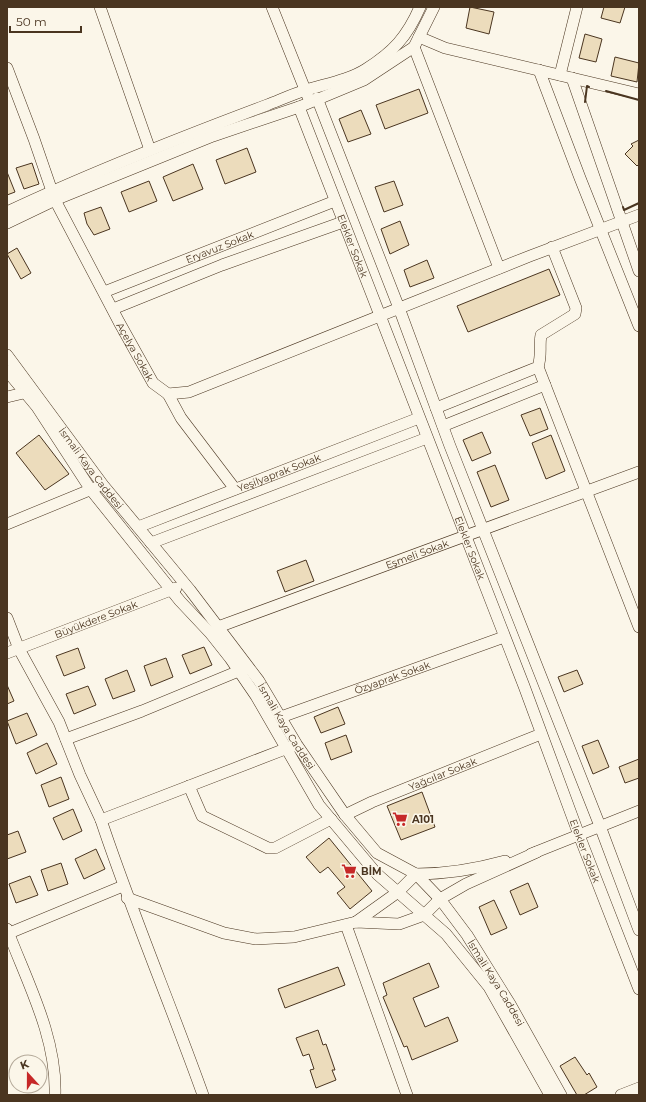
<svg xmlns="http://www.w3.org/2000/svg" width="646" height="1102" viewBox="0 0 646 1102" font-family="Montserrat,sans-serif">
<style>
.building{fill:#ecdcbc;stroke:#4a3520}
.lines{fill:none;stroke-linecap:round;stroke-linejoin:round}
.minor-casing{stroke:#4a3520;stroke-width:12}
.minor{stroke:#fbf6e9;stroke-width:11}
.wall{stroke:#4a3520;stroke-width:2}
.labels{text-anchor:middle;dominant-baseline:central;stroke-width:3;stroke-linejoin:round;paint-order:stroke}
.street-label{font-size:10px;fill:#4a3520;stroke:#fbf6e9}
.poi-label{font-size:10px;font-weight:bold;fill:#4a3520;stroke:#fbf6e9;text-anchor:start}
</style>
<rect width="100%" height="100%" fill="#fbf6e9"/>
<!-- building -->
<path class="building" d="M470 7 494 12 489 34 466 28Z
M604 7H625L620 23 601 18Z
M585 34 602 39 596 62 579 58Z
M615 57 639 63 637 82 611 76Z
M419 89 428 113 385 129 376 105Z
M361 110 371 134 348 142 339 119Z
M639 140V164L637 166 625 154 633 146 631 144Z
M247 148 256 172 225 184 216 160Z
M32 163 39 184 24 189 16 168Z
M193 164 203 189 173 201 163 177Z
M7 172 15 192 7 195Z
M149 181 157 201 129 212 121 192Z
M394 181 403 205 384 212 375 187Z
M101 207 110 229 94 235 87 224 84 213Z
M400 221 409 245 390 254 381 229Z
M17 248 31 273 21 279 7 254Z
M427 260 434 278 410 287 404 270Z
M549 269 560 295 468 332 457 306Z
M540 408 548 429 530 436 521 415Z
M482 432 491 453 472 461 463 440Z
M39 435 69 474 45 490 16 453Z
M551 435 565 471 546 479 532 443Z
M495 465 509 500 491 507 477 472Z
M306 560 314 581 285 592 277 571Z
M204 647 212 665 190 674 182 655Z
M78 648 85 668 64 676 56 656Z
M166 658 173 677 151 686 144 666Z
M127 670 135 691 113 699 105 679Z
M577 670 583 684 564 692 558 677Z
M7 685 14 701 7 704Z
M88 686 96 705 74 714 66 694Z
M338 707 345 724 321 733 314 717Z
M27 713 37 735 16 744 7 721Z
M346 735 352 752 331 760 325 743Z
M598 740 609 767 593 774 582 746Z
M47 743 57 764 36 774 27 753Z
M639 759V778L625 783 619 767Z
M61 777 69 799 49 807 41 785Z
M422 792 435 827 401 840 387 806Z
M73 809 82 831 63 840 53 818Z
M18 831 26 852 7 859V835Z
M329 838 372 891 350 909 337 893 345 887 328 867 320 873 306 857Z
M96 849 105 869 84 879 75 859Z
M61 863 68 884 48 891 41 870Z
M30 876 38 895 16 903 9 884Z
M528 883 538 907 520 915 510 891Z
M494 900 507 928 491 935 479 907Z
M429 963 439 987 413 998 425 1027 448 1017 458 1041 412 1060 407 1046 404 1047 383 997 387 995 383 983Z
M338 967 345 985 285 1008 278 989Z
M318 1030 323 1045 326 1044 335 1070H332L336 1080 316 1088 310 1070 314 1069 309 1054 303 1056 296 1038Z
M575 1057 587 1075 589 1073 597 1087 584 1095H577L560 1066Z"/>
<g class="lines">
<!-- minor casing -->
<g class="minor-casing">
<g id="minor">
<path d="M100 7 150 150"/>
<path d="M272 7 308 97"/>
<path d="M419 37 445 48 639 94"/>
<path d="M414 47 499 268"/>
<path id="s1" d="M7 68 34 139 55 200 119 322 153 383 168 394 181 418 235 489"/>
<path d="M539 70 580 178 639 326"/>
<path d="M560 75 577 7"/>
<path d="M572 78 639 271"/>
<path d="M317 98 399 308 450 446 600 826 639 930"/>
<path id="s2" d="M299 107 524 686 579 835 639 989"/>
<path d="M7 212C92 172 179 138 267 105 280 100 293 94 306 90 325 84 349 80 366 69 393 52 407 37 420 7"/>
<path d="M7 223 55 200 213 136 299 107 364 80 414 47 434 7"/>
<path id="s3" d="M104 292 335 201"/>
<path d="M113 309 222 265 343 222"/>
<path id="s4" d="M7 355 103 485 190 590 259 681 297 745 345 815 377 853 416 874 440 899 467 935 510 1004 561 1095"/>
<path d="M538 367 639 627"/>
<path d="M7 371 37 407 91 490 180 601 211 634 230 658 256 696 319 805 377 874 446 934 489 987 550 1095"/>
<path d="M168 394 189 392 530 256 639 215"/>
<path d="M7 397 32 391"/>
<path d="M436 408 538 367C542 356 539 346 541 335L575 314 576 308 552 247"/>
<path d="M443 426 545 385"/>
<path d="M7 524 97 487"/>
<path id="s5" d="M138 527 419 418"/>
<path d="M151 543 427 438"/>
<path d="M7 618 19 649 59 722 80 775 101 820"/>
<path id="s6" d="M218 627 639 472"/>
<path id="s7" d="M7 653 176 588"/>
<path id="s8" d="M281 717 504 637"/>
<path d="M66 739 142 711 246 668"/>
<path d="M189 786 202 816 268 848H275L331 819"/>
<path id="s9" d="M345 815 372 802 541 734"/>
<path d="M531 854 639 811"/>
<path d="M127 898 224 933 256 939 294 937 356 922 399 924 424 915 440 899 466 884 537 852"/>
<path d="M356 922 398 892 416 874C446 874 476 869 505 861"/>
<path d="M346 925 407 1095"/>
<path d="M7 929C27 982 57 1037 55 1095"/>
<path d="M7 934 123 886"/>
<path d="M203 1095C170 1003 132 913 101 820L293 746"/>
<path d="M621 1095 639 1088"/>
</g>
</g>
<!-- minor -->
<use href="#minor" class="minor"/>
<!-- wall -->
<path class="wall" d="M606 91 639 100
M585 102 587 86 589 87
M623 207 624 210 639 203"/>
</g>
<!-- icons -->
<defs>
<g id="supermarket-bare" transform="scale(1.2)"><path d="M-6-5.5h2.5l.6 2H6L4.5 2H-2.5L-4.4-4H-6ZM-1.5 3.2a1.3 1.3 0 1 0 .1 0ZM3 3.2a1.3 1.3 0 1 0 .1 0Z" fill="#c62828" stroke="#fbf6e9" stroke-width="2.5" paint-order="stroke"/></g>
</defs>
<g fill-rule="evenodd">
<use href="#supermarket-bare" x="400" y="819"/>
<use href="#supermarket-bare" x="349" y="871"/>
</g>
<g class="labels">
<!-- street labels -->
<g class="street-label">
<text stroke="none"><textPath href="#s3" startOffset="124">Eryavuz Sokak</textPath></text>
<text stroke="none"><textPath href="#s2" startOffset="149">Elekler Sokak</textPath></text>
<text stroke="none"><textPath href="#s1" startOffset="312">Açelya Sokak</textPath></text>
<text stroke="none"><textPath href="#s4" startOffset="141">İsmali Kaya Caddesi</textPath></text>
<text stroke="none"><textPath href="#s5" startOffset="151">Yeşilyaprak Sokak</textPath></text>
<text stroke="none"><textPath href="#s2" startOffset="473">Elekler Sokak</textPath></text>
<text stroke="none"><textPath href="#s6" startOffset="212">Eşmeli Sokak</textPath></text>
<text stroke="none"><textPath href="#s7" startOffset="95">Büyükdere Sokak</textPath></text>
<text stroke="none"><textPath href="#s8" startOffset="118">Özyaprak Sokak</textPath></text>
<text stroke="none"><textPath href="#s4" startOffset="465">İsmali Kaya Caddesi</textPath></text>
<text stroke="none"><textPath href="#s9" startOffset="106">Yağcılar Sokak</textPath></text>
<text stroke="none"><textPath href="#s2" startOffset="797">Elekler Sokak</textPath></text>
<text stroke="none"><textPath href="#s4" startOffset="801">İsmali Kaya Caddesi</textPath></text>
</g>
<!-- poi labels -->
<g class="poi-label">
<text x="412" y="819">A101</text>
<text x="361" y="871">BİM</text>
</g>
</g>
<!-- border -->
<rect width="646" height="1102" fill="none" stroke="#4a3520" stroke-width="16"/>
<!-- north arrow -->
<g transform="translate(28 1074) rotate(339)"><circle r="19" fill="#fbf6e9" stroke="#b4a999"/>
<path d="M0-3L7 15L0 10L-7 15Z" fill="#c62828"/>
<text y="-6" font-size="11" font-weight="bold" text-anchor="middle" fill="#4a3520">K</text>
</g>
<!-- scale -->
<path d="M10 26v6h71v-6" fill="none" stroke="#4a3520" stroke-width="2"/>
<text x="16" y="26" font-size="12" fill="#4a3520" stroke="#fbf6e9" stroke-width="3" paint-order="stroke">50 m</text>
</svg>
